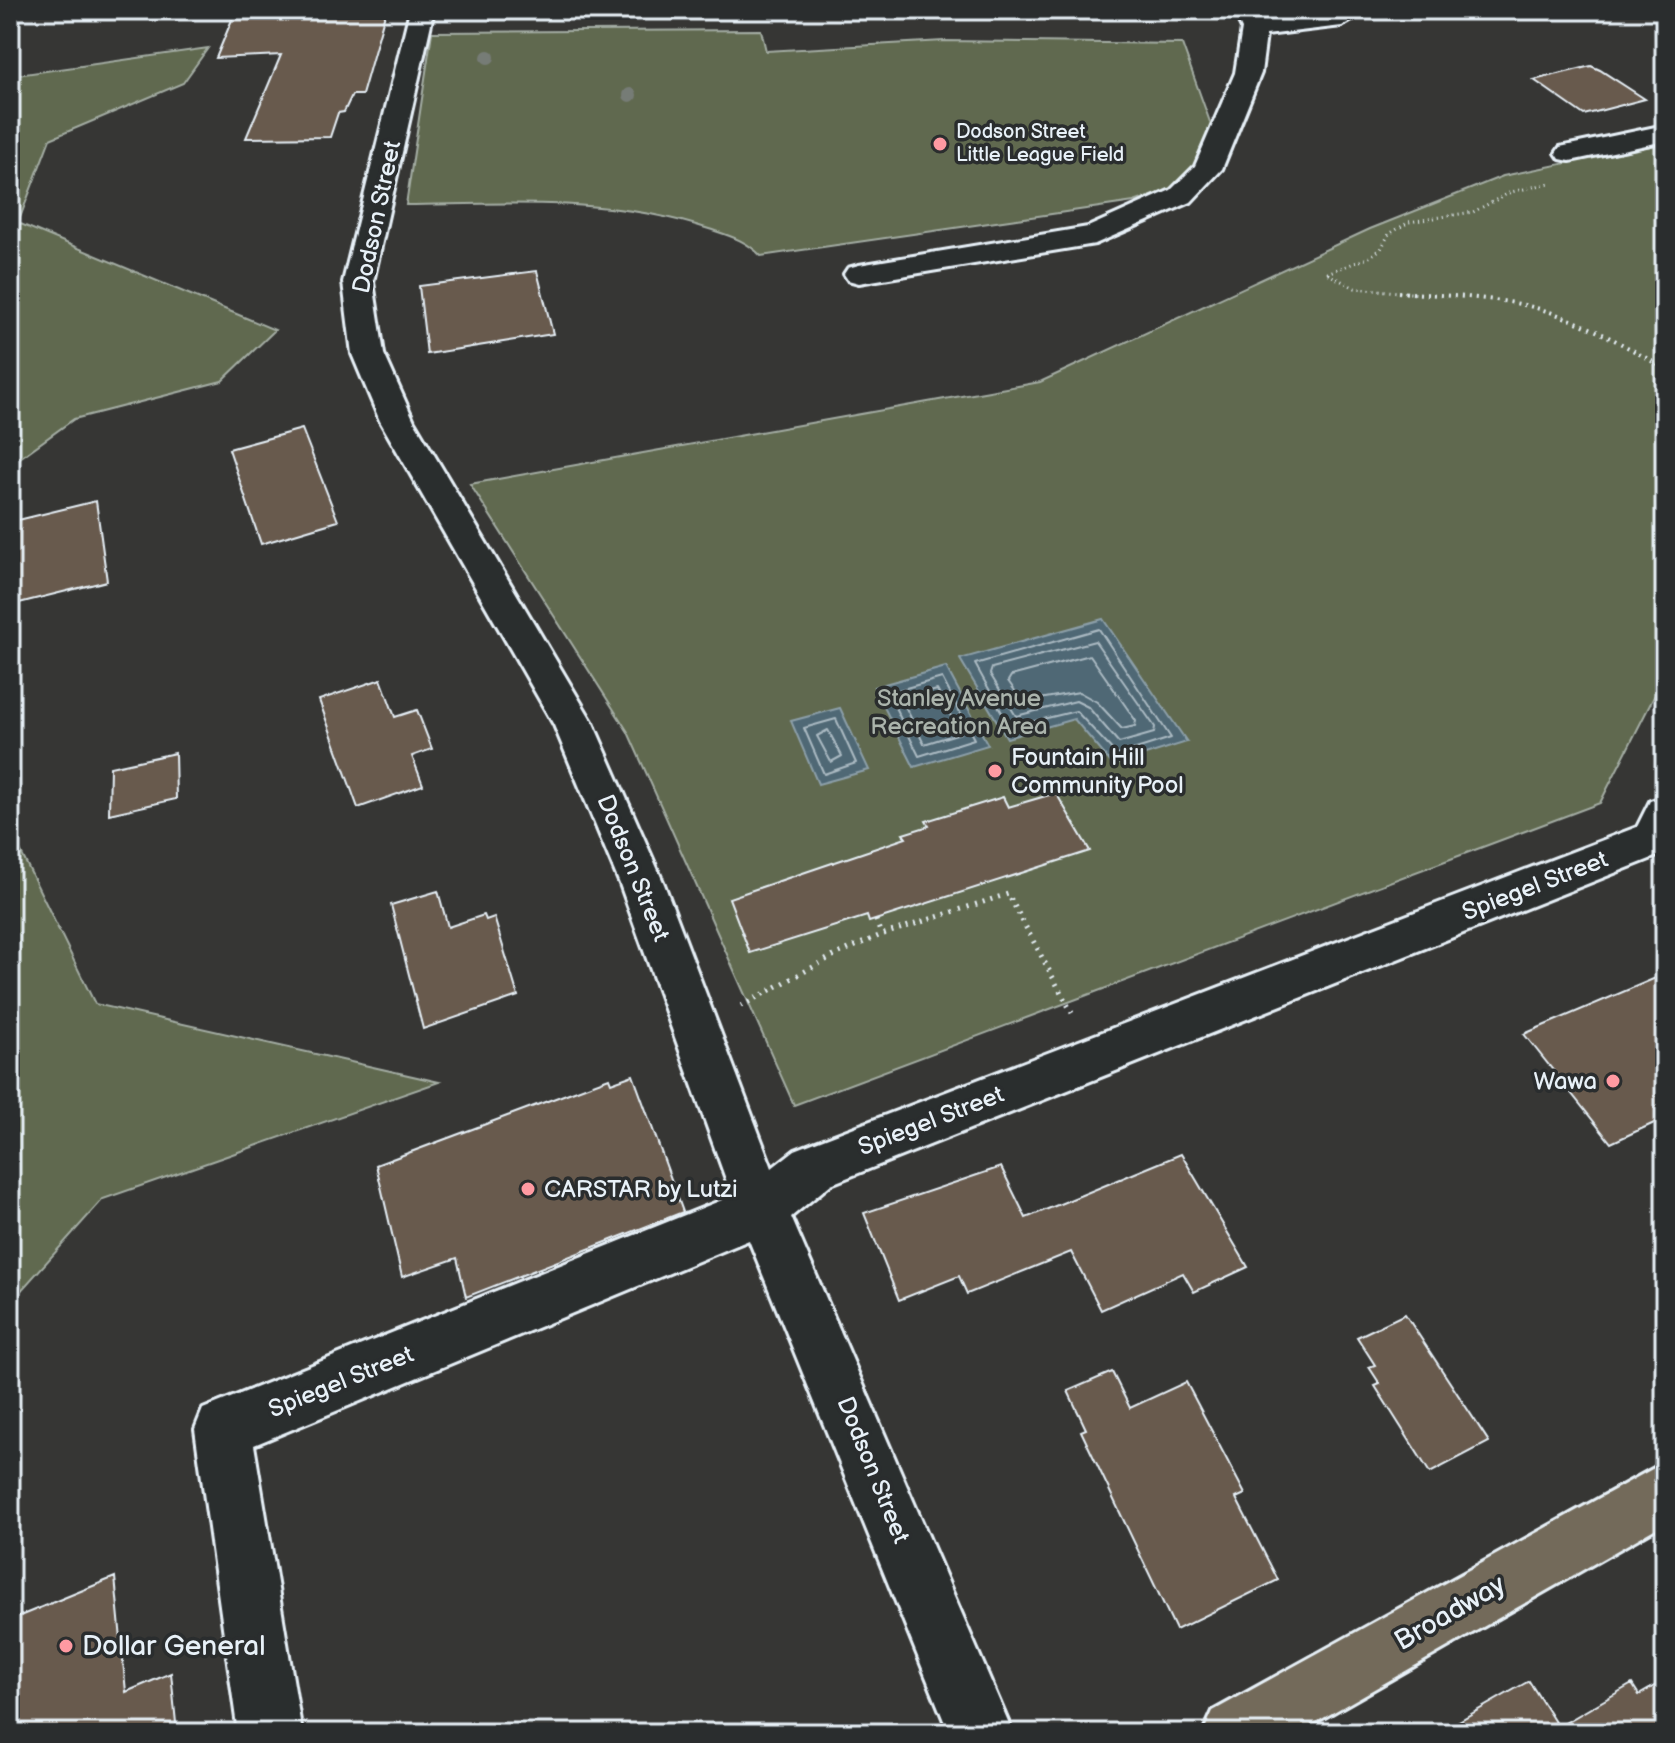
<svg xmlns="http://www.w3.org/2000/svg" width="1675" height="1743" viewBox="0 0 1675 1743" font-family="'Balsamiq Sans',sans-serif">
<style>
.green{fill:#60694f;stroke:#a4ada4;stroke-width:2}
.water{fill:#4f6874;stroke:#8c9fa9;stroke-width:2}
.lines{fill:none;stroke-linecap:round;stroke-linejoin:round}
.shore{stroke:#abbac3;stroke-width:2}
.building{fill:#675a4e;stroke:#e8f1f8;stroke-width:2}
.minor-casing{stroke:#e8f1f8;stroke-width:6}
.major-casing{stroke:#e8f1f8;stroke-width:6}
.path-far2{stroke:#e8f1f8;stroke-width:3;stroke-dasharray:1 4;stroke-linecap:butt}
.path-far1{stroke:#e8f1f8;stroke-width:4;stroke-dasharray:2 5;stroke-linecap:butt}
.path{stroke:#e8f1f8;stroke-width:5;stroke-dasharray:2 6;stroke-linecap:butt}
.minor{fill:#2a2d2e;fill-rule:evenodd}
.major{fill:#736a5a;fill-rule:evenodd}
.tree{fill:#767b76}
.poi-dot{fill:#ff9aa2;stroke:#2a2d2e;stroke-width:3}
.labels{text-anchor:middle;dominant-baseline:central;stroke-width:7;stroke-linejoin:round;paint-order:stroke}
.far-poi-label{font-size:20px;fill:#e8f1f8;stroke:#2a2d2e;text-anchor:start}
.street-label{font-size:24px;fill:#e8f1f8;stroke:#2a2d2e}
.park-label{font-size:24px;fill:#abb4ac;stroke:#2a2d2e}
.poi-label{font-size:24px;fill:#e8f1f8;stroke:#2a2d2e;text-anchor:start}
.near-street-label{font-size:28px;fill:#e8f1f8;stroke:#2a2d2e}
.near-poi-label{font-size:28px;fill:#e8f1f8;stroke:#2a2d2e;text-anchor:start}
</style>
<rect width="100%" height="100%" fill="#363634"/>
<filter id="ink" filterUnits="userSpaceOnUse"><feTurbulence type="fractalNoise" baseFrequency=".0125" numOctaves="2"/><feDisplacementMap in="SourceGraphic" scale="16" xChannelSelector="R" yChannelSelector="G"/><feConvolveMatrix kernelMatrix="1 2 1 2 8 2 1 2 1" color-interpolation-filters="sRGB"/></filter>
<g filter="url(#ink)">
<!-- green -->
<path class="green" d="M761 30 766 51 944 41 1182 44 1215 136 1181 186 1134 202 761 256C746 240 730 236 709 229 610 196 508 204 406 205L432 32Z
M208 48 183 83 50 139 18 223 275 330 222 381 74 419 10 465V76Z
M1665 143V675L1600 803 794 1105 628 732 470 484 1040 382 1370 229 1503 176Z
M10 830 95 1004 439 1082 103 1199 10 1303Z"/>
<!-- water -->
<path class="water" d="M1103 619 1187 742 1113 765 1074 719 1007 738 960 659Z
M946 667 988 745 914 767 874 687Z
M840 708 869 770 818 784 791 721Z"/>
<g class="lines">
<!-- shore -->
<path class="shore" d="M1099 629 1171 738 1117 755 1076 711 1010 727 975 664Z
M1095 641 1155 727 1154 733 1119 743 1088 707 1076 701 1016 716 990 674 992 668Z
M1090 655 1136 721 1135 726 1122 729 1097 702 1079 692 1023 702 1008 681 1011 676Z
M942 678 974 739 919 756 888 693Z
M937 690 960 733 924 744 902 700Z
M836 719 856 763 824 774 804 728Z
M828 730 842 756 831 762 817 736Z"/>
</g>
<!-- building -->
<path class="building" d="M236 10H386L362 95H352L344 112 338 113 330 137 246 138 281 55 216 58Z
M1591 66 1600 70 1645 99 1584 115 1534 80Z
M537 271 553 334 427 354 419 286Z
M302 429 338 521 261 544 229 449Z
M96 501 107 581 15 604 10 522Z
M381 679 395 717 417 710 432 749 412 756 423 785 358 808 319 700Z
M175 753 176 799 109 814 110 767Z
M1056 793 1090 851 869 922 867 916 750 953 729 898 906 838 903 834 929 826 926 821 1003 797 1008 807Z
M438 891 448 927 484 915 486 920 494 917 518 996 423 1029 391 905Z
M1665 974V1118L1611 1143 1524 1034Z
M633 1075 683 1212 466 1297 457 1258 402 1277 376 1165 609 1078 611 1083Z
M1181 1154 1248 1267 1194 1292 1183 1273 1101 1310 1071 1252 967 1294 959 1276 899 1300 864 1213 1001 1167 1026 1218Z
M1405 1314 1489 1442 1430 1473 1375 1386 1380 1384 1369 1367 1375 1365 1357 1337Z
M1112 1372 1130 1408 1186 1382 1245 1494 1236 1498 1278 1580 1176 1630 1081 1431 1086 1429 1068 1391Z
M115 1577 126 1692 171 1673 177 1733H10V1620Z
M1665 1680V1733H1438L1529 1681 1558 1727 1632 1684 1639 1695Z"/>
<g class="lines">
<!-- minor casing -->
<g class="minor-casing">
<path id="minor" d="M410 10H434L373 282 384 354 414 421 593 723 664 884 772 1168 795 1150 813 1143 1637 827 1650 801 1665 796V853L831 1184 791 1217 1013 1733H949L749 1240 254 1445 302 1733H238L195 1429 203 1409 732 1196 620 884 554 725 380 421 352 354 343 282Z
M1233 10H1257L1262 21 1327 13 1325 10H1349L1354 19 1342 26 1266 35 1261 73 1222 169 1191 202 1095 244 859 283 848 280 844 274 848 268 859 265 1088 227 1171 190 1195 166 1235 73 1242 29Z
M1665 125V141L1570 161 1560 159 1556 153 1560 147Z"/>
</g>
<!-- major casing -->
<g class="major-casing">
<path id="major" d="M1665 1462V1523L1297 1733H1203L1213 1711Z"/>
</g>
<!-- path-far2 -->
<path class="path-far2" d="M1327 273 1368 258 1381 249 1389 234 1409 222 1473 212 1511 192 1550 183
M1328 274 1355 288 1421 294"/>
<!-- path-far1 -->
<path class="path-far1" d="M1398 292C1433 295 1468 296 1502 301 1562 309 1615 339 1665 369"/>
<!-- path -->
<path class="path" d="M876 920 881 935
M741 1006 835 955 881 935 1008 894 1072 1013"/>
<!-- minor -->
<use href="#minor" class="minor"/>
<!-- major -->
<use href="#major" class="major"/>
</g>
<!-- trees -->
<g class="tree">
<circle cx="488" cy="57" r="7"/>
<circle cx="630" cy="95" r="7"/>
</g>
</g>
<!-- markers -->
<g class="poi-dot">
<circle cx="940" cy="144" r="8"/>
<circle cx="995" cy="771" r="8"/>
<circle cx="1613" cy="1081" r="8"/>
<circle cx="528" cy="1189" r="8"/>
<circle cx="66" cy="1646" r="8"/>
</g>
<g class="labels">
<!-- far-poi labels -->
<g class="far-poi-label">
<text x="956" y="132">Dodson Street<tspan x="956" dy="23">Little League Field</tspan></text>
</g>
<!-- street labels -->
<g class="street-label">
<text transform="translate(377 217) rotate(-78)">Dodson Street</text>
<text transform="translate(633 868) rotate(68)">Dodson Street</text>
<text transform="translate(1535 886) rotate(-21)">Spiegel Street</text>
<text transform="translate(931 1121) rotate(-21)">Spiegel Street</text>
<text transform="translate(341 1382) rotate(-22)">Spiegel Street</text>
<text transform="translate(873 1470) rotate(68)">Dodson Street</text>
</g>
<!-- park labels -->
<g class="park-label">
<text x="959" y="698">Stanley Avenue<tspan x="959" dy="28">Recreation Area</tspan></text>
</g>
<!-- poi labels -->
<g class="poi-label">
<text x="1011" y="757">Fountain Hill<tspan x="1011" dy="28">Community Pool</tspan></text>
<text x="1597" y="1081" text-anchor="end">Wawa</text>
<text x="544" y="1189">CARSTAR by Lutzi</text>
</g>
<!-- near-street labels -->
<g class="near-street-label">
<text transform="translate(1450 1613) rotate(-30)">Broadway</text>
</g>
<!-- near-poi labels -->
<g class="near-poi-label">
<text x="82" y="1646">Dollar General</text>
</g>
</g>
<!-- margin -->
<rect width="1675" height="1743" fill="none" stroke="#2a2d2e" stroke-width="40"/>
<rect x="20" y="20" width="1635" height="1703" fill="none" stroke="#e8f1f8" stroke-width="3" filter="url(#ink)"/>
</svg>
